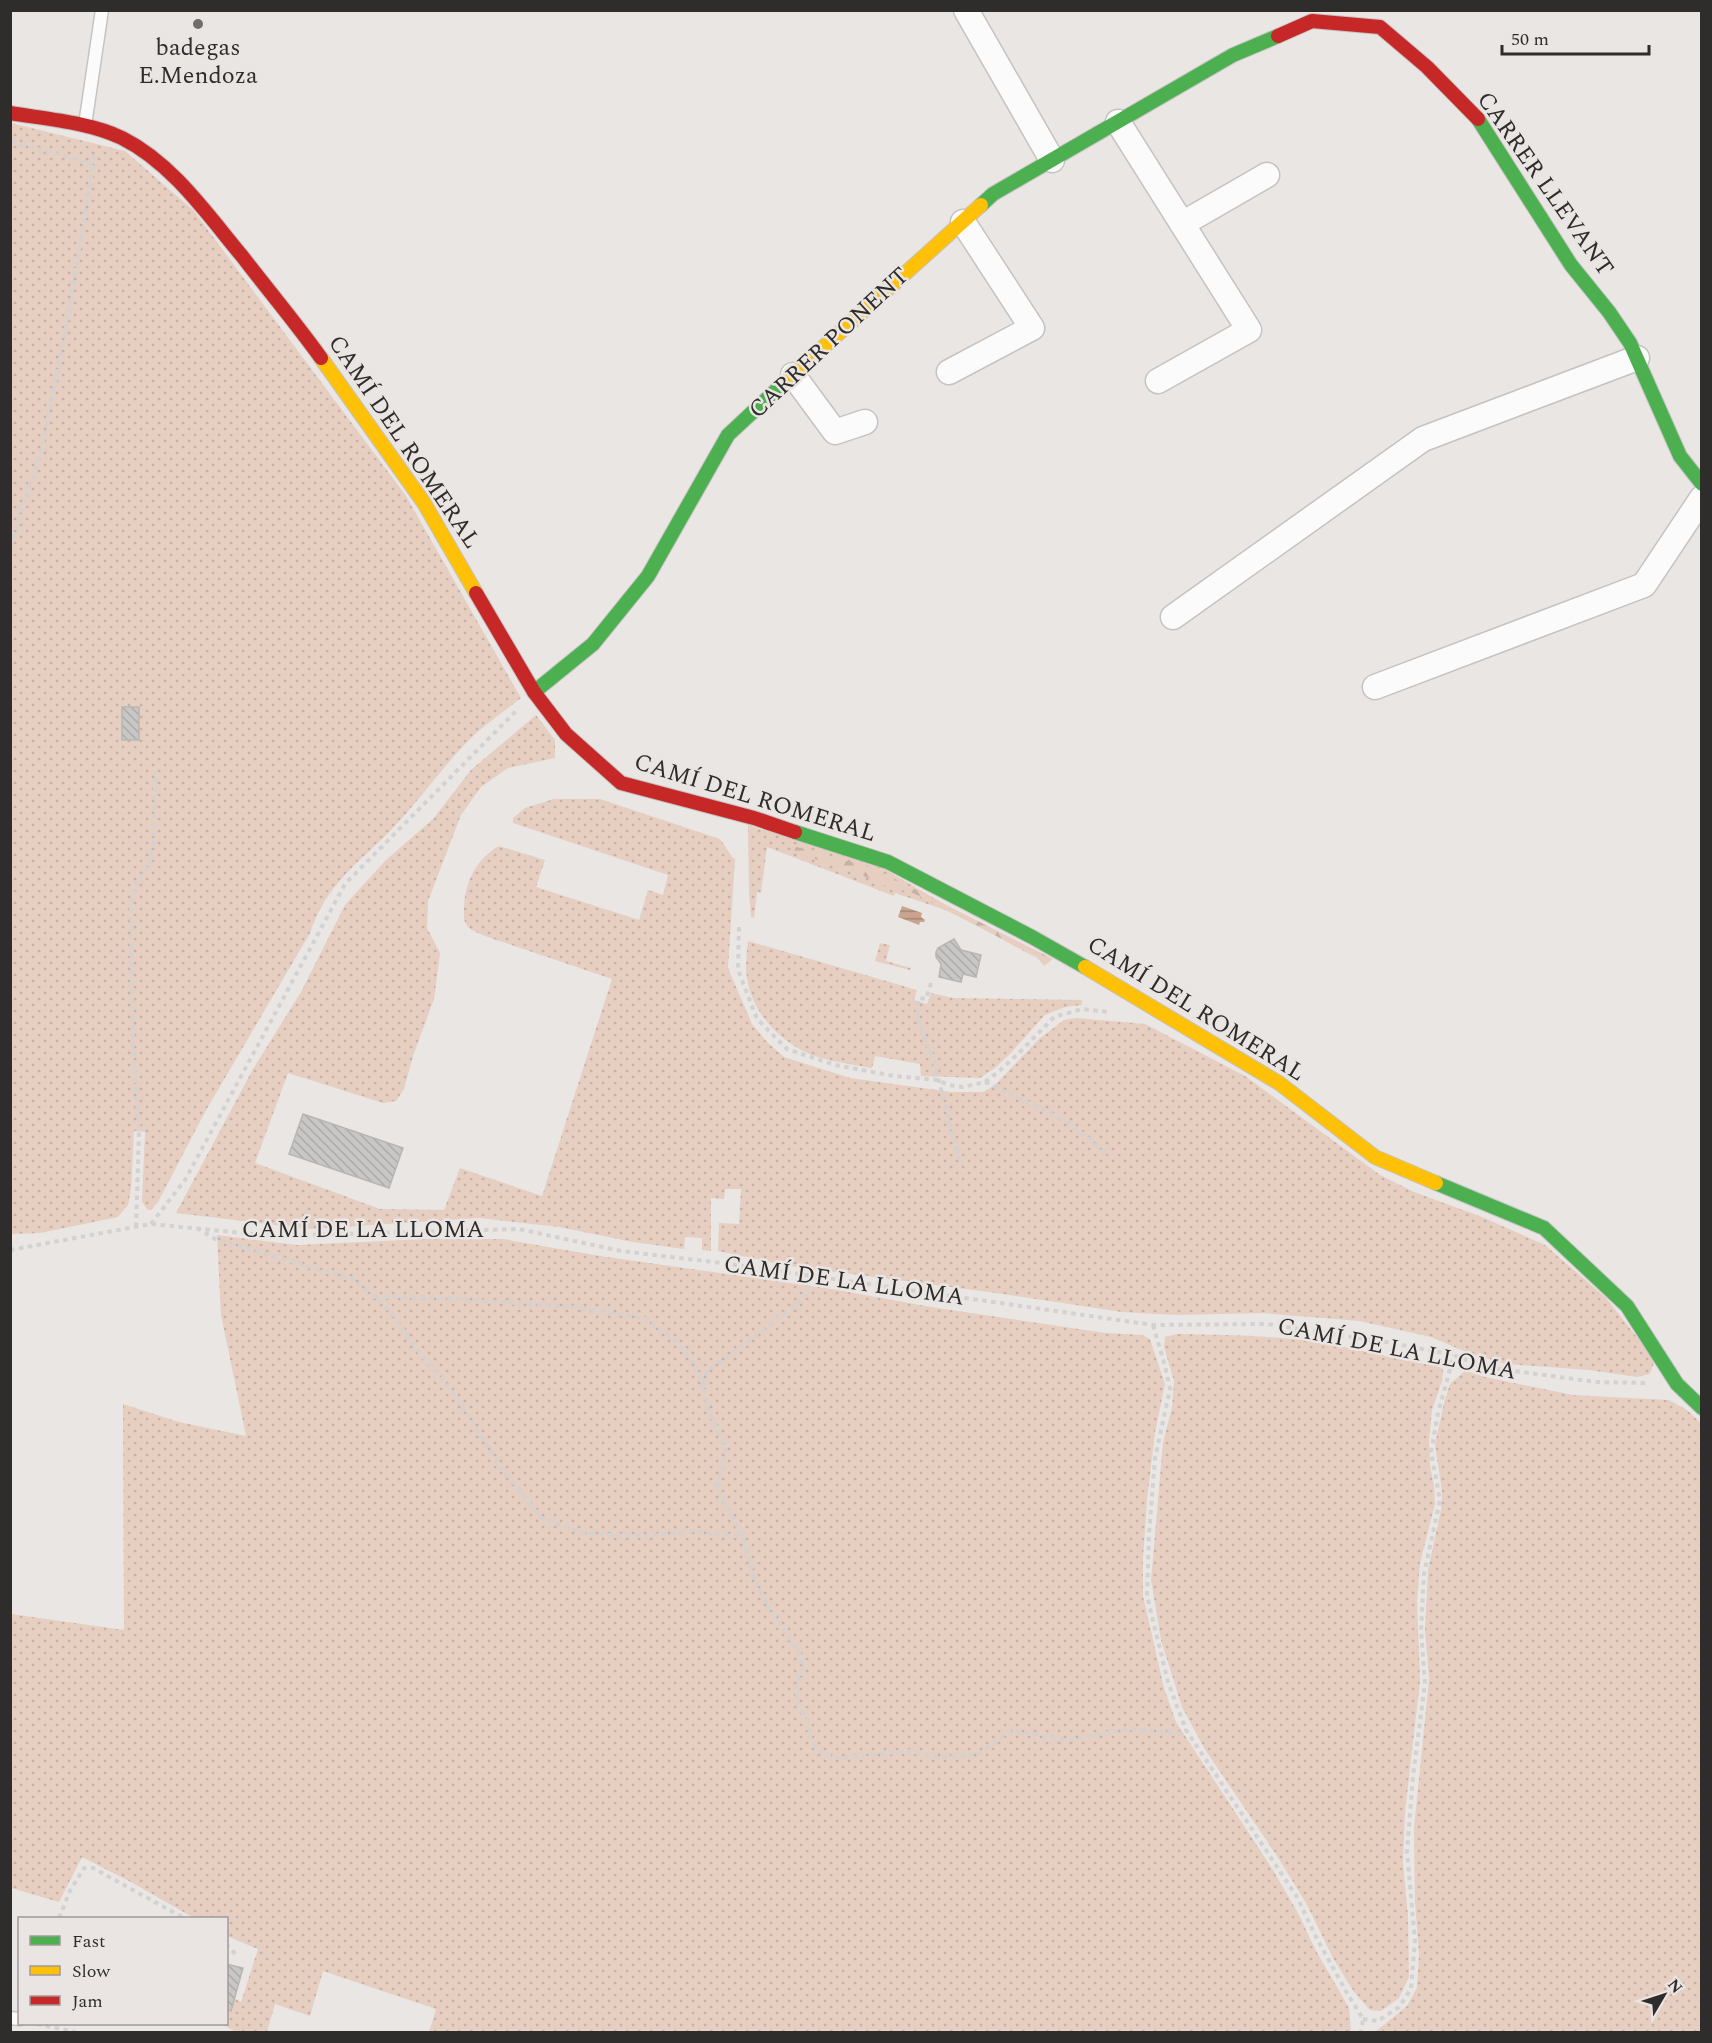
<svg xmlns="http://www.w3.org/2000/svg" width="1712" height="2043" viewBox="0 0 1712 2043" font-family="Spectral,serif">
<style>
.grass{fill:url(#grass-dots)}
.forest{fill:url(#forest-firs)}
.water{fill:url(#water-rules)}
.building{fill:url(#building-back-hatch);stroke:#b8b6b4;stroke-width:1.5}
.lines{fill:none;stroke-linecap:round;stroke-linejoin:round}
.lane-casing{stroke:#c5c3c2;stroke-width:15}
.street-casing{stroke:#c5c3c2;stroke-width:27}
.fast-casing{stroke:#c5c3c2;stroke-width:16}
.slow-casing{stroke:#c5c3c2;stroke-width:16}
.jam-casing{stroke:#c5c3c2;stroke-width:16}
.path{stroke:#d3d2d2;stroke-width:4;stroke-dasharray:4.5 4.5;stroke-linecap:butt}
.lane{stroke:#fcfbfb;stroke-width:12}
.street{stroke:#fcfbfb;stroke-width:24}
.fast{stroke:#4caf50;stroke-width:14}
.slow{stroke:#ffc107;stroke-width:14}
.jam{stroke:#c62828;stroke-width:14}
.poi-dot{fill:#6f6e6c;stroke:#eae5e3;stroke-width:2}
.labels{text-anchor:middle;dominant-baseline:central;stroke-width:5;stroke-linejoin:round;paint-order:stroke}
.poi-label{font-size:24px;fill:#2e2d2c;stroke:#eae5e3}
.street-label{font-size:24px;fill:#2e2d2c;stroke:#eae5e3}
</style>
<defs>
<pattern id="grass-dots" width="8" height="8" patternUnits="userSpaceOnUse" patternTransform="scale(1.5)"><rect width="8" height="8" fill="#e6cec1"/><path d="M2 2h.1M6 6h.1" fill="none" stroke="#c6b1a6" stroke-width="1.8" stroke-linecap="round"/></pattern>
<pattern id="forest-firs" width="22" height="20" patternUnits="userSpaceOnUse" patternTransform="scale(1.5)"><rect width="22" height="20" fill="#e6cec1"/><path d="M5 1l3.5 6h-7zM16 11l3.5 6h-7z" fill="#c6b1a6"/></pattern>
<pattern id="water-rules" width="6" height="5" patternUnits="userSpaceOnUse" patternTransform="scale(1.5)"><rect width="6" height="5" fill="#caa490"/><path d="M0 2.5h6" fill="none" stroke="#a48676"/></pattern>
<pattern id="building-back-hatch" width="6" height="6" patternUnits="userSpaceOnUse" patternTransform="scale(1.5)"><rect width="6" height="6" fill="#c9c7c5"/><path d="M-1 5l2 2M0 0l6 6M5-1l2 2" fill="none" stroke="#adaba9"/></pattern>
</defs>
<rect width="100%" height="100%" fill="#e9e6e4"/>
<!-- grass -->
<path class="grass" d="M11 123 125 151 193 210 406 496 521 698C503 712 484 725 467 742 441 769 418 802 392 829 358 864 326 884 310 933L205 1112 158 1202 151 1210H148L142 1202 145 1132 134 1131 131 1189 128 1205 118 1217 40 1233 11 1234Z
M536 715 555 740V758L508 768 481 787 461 815 428 901 427 928 440 953 434 999 413 1056 404 1089 396 1101 383 1103 288 1073 255 1163 380 1209 444 1210 460 1168 542 1196 612 979 485 936C479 933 472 931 468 927 463 921 464 916 464 909 465 882 475 860 499 846L545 860 536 887 639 920 648 890 663 895 668 875 513 823V818L525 808 554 799H600L720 839 733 858H735L728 968 752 1024 768 1043 784 1057 850 1078 951 1092H983L995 1085 1039 1039 1064 1020 1076 1018 1145 1024 1245 1076 1380 1175 1414 1192 1482 1217 1545 1245 1606 1298 1655 1360 1650 1374 1637 1377 1589 1370 1506 1364 1471 1354 1431 1337 1360 1321 1262 1313 1177 1315 1122 1312 989 1292 790 1266 718 1251 719 1223 739 1224 741 1189H725L724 1199 711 1198V1251L702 1250V1238L685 1237 684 1249 633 1242 559 1227 480 1218 309 1229 176 1213 253 1069 301 992 345 905 385 861 433 819 471 770Z
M748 825 879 866 1056 969 957 914 895 893 894 896 767 847 761 893 757 892 754 918 751 917 749 892Z
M748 941 917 990 914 1000 927 1004 931 993 953 998 1082 1000V1005L1065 1007 1045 1015 1010 1054 995 1068 980 1078 921 1076 920 1064 875 1056 872 1068C854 1065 835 1062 818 1057 783 1046 752 1014 747 978 745 967 747 952 748 941Z
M880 943 890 945 886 961 911 968 910 970 875 961Z
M217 1235 297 1245 425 1239H503L600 1256 832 1289 931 1307 1105 1333 1142 1335 1150 1339 1165 1384 1155 1432 1147 1500 1143 1558V1596L1164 1688 1176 1722 1273 1870 1299 1915 1315 1949 1349 2008 1351 2032H429L436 2009 323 1971 310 2016 275 2004 267 2032H235L223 2024H226L227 2004 230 1996 241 2002 258 1949 227 1936 226 1918H194L131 1882 82 1857 59 1902 11 1888V1614L124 1630 123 1404 179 1422 246 1436 221 1315Z
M1177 1334C1223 1335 1270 1335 1315 1342 1356 1348 1396 1360 1437 1366L1443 1369 1442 1381 1432 1410 1429 1441 1430 1466 1434 1486 1435 1504 1420 1563 1417 1602 1420 1681 1405 1812 1403 1863 1408 1916 1409 1977 1399 1998 1381 2011 1370 2010 1354 1992 1333 1958 1306 1903 1277 1856 1204 1748 1182 1707 1161 1640 1151 1580 1163 1443 1172 1407 1174 1381 1164 1347 1165 1337Z
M1465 1371 1485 1377 1573 1395 1669 1400 1687 1410 1701 1423V2032H1375L1407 2006 1417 1988 1419 1954 1415 1902 1414 1828 1429 1680 1425 1629 1428 1570 1441 1510 1442 1492 1435 1444 1444 1403 1450 1384Z"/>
<!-- forest -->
<path class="forest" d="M793 846 873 868 1053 959 1044 966 1037 957 913 893 883 885 864 876 795 852Z"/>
<!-- water -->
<path class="water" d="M902 906 922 913 921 917 925 920 924 922H920L919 925 898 917Z"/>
<!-- building -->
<path class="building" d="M122 707H139V740H122Z
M954 939 961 950 981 955 976 977 963 974 961 982 939 977 941 964 936 957V952L938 948Z
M303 1114 403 1148 389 1188 289 1154Z
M226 1964 243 1968 231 2011 226 2010Z"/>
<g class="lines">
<!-- lane casing -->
<g class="lane-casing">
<path id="lane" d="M85 125 102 10
M10 2018 20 2019"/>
</g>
<!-- street casing -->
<g class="street-casing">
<path id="street" d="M966 10 1052 160
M1118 122 1249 330 1158 381
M1182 224 1267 175
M949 372 1032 328 963 222
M793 375 835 432 865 422
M1173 617 1423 439 1637 358
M1375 687 1644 585 1702 498"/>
</g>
<!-- fast casing -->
<g class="fast-casing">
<path id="fast" d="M1478 119 1571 265 1609 312 1630 343 1680 456 1702 484
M981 205 993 194 1233 55 1278 36
M534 692 593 644 648 576 728 435 787 380
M795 832 888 862 1032 937 1085 967
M1436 1183 1544 1228 1627 1306 1677 1384 1702 1408"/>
</g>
<!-- slow casing -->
<g class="slow-casing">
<path id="slow" d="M321 358 424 503 476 593
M787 380 981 205
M1085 967 1279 1083 1375 1157 1436 1183"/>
</g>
<!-- jam casing -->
<g class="jam-casing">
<path id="jam" d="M1278 36 1312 21 1380 27 1427 67 1478 119
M10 113C46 119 88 122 122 138 172 163 207 214 242 256 268 290 296 323 321 358
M476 593 534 692 566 734 621 783 754 818 795 832"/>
</g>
<!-- path -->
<path class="path" d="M11 142 93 164
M10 547 42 447 68 316 95 155
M739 927 738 970 757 1019 787 1049 835 1065 894 1076 938 1080 948 1085 963 1087 985 1082 997 1073 1021 1051 1054 1017 1082 1009 1110 1012
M931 983 926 999 919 998C912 1024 929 1041 935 1065 943 1097 951 1129 960 1161
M985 1082 1066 1121 1092 1141 1108 1156
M151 1224 185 1180 345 884 517 710
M136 1227 139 1131 133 1051 131 907 136 884 150 863 154 837 155 771
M197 1228 215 1239 355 1280 391 1312 415 1347 451 1389 499 1465 541 1518 587 1534 645 1536 692 1531 743 1537
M10 1250 151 1224 273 1236 519 1229 621 1251 722 1263 1153 1325 1266 1324 1386 1342 1454 1355 1484 1367 1596 1382 1646 1383
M811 1276 803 1299 707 1372 704 1389 708 1409 724 1444 725 1454 717 1489 743 1537 754 1579 771 1611 799 1652 803 1671 797 1683V1704L808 1721 811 1742 821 1753 839 1758 909 1751 929 1756 947 1757 978 1754 1012 1731 1067 1740 1128 1729 1180 1733 1186 1730
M375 1297 444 1298 573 1307 644 1318 674 1339 697 1368 703 1388
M1153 1325 1165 1366 1170 1389 1155 1458 1149 1534 1147 1596 1168 1682 1186 1730 1297 1897 1316 1937 1347 1993 1363 2019 1361 2032
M59 1918 70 1891 84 1868H93L184 1918
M226 1944 237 1956
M1363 2019 1378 2021 1399 2007 1411 1989 1415 1941 1407 1852 1413 1776 1425 1683 1421 1630 1424 1574 1440 1500 1431 1452 1438 1413 1454 1355
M37 2024 75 2032"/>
<!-- lane -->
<use href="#lane" class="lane"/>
<!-- street -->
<use href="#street" class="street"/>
<!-- fast -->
<use href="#fast" class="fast"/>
<!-- slow -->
<use href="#slow" class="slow"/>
<!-- jam -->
<use href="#jam" class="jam"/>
</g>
<!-- markers -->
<circle class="poi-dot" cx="198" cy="24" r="6"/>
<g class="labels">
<!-- poi labels -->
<g class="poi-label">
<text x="198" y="48">badegas<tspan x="198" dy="28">E.Mendoza</tspan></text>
</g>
<!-- street labels -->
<g class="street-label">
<text transform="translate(1545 184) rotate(55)">CARRER LLEVANT</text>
<text transform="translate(829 343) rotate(-43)">CARRER PONENT</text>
<text transform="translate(404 442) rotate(56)">CAMÍ DEL ROMERAL</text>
<text transform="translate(755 798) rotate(17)">CAMÍ DEL ROMERAL</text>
<text transform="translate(1196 1009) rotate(32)">CAMÍ DEL ROMERAL</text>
<text x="363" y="1230">CAMÍ DE LA LLOMA</text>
<text transform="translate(844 1281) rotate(8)">CAMÍ DE LA LLOMA</text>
<text transform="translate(1397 1349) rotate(11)">CAMÍ DE LA LLOMA</text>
</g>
</g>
<!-- border -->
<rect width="1712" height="2043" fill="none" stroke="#2e2d2c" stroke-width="24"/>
<!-- legend -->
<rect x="18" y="1917" width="210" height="108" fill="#eae5e3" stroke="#9f9b9a" stroke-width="1.5"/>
<rect x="30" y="1936" width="30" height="9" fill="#4caf50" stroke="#9f9b9a" stroke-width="1.5"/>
<text x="72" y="1947" font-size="18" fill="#2e2d2c">Fast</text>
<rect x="30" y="1966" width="30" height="9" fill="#ffc107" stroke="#9f9b9a" stroke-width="1.5"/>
<text x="72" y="1977" font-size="18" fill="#2e2d2c">Slow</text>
<rect x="30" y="1996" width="30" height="9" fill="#c62828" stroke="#9f9b9a" stroke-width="1.5"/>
<text x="72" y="2007" font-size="18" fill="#2e2d2c">Jam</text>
<!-- north arrow -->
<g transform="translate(1664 1995) rotate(51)" stroke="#eae5e3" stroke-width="4.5" paint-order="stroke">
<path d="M0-4.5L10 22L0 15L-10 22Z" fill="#2e2d2c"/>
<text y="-9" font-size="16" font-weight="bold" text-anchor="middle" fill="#2e2d2c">N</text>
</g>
<!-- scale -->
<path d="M1502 45v9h147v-9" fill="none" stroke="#2e2d2c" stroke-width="3"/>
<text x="1511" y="45" font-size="18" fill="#2e2d2c" stroke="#eae5e3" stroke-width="4.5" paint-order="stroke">50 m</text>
</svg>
